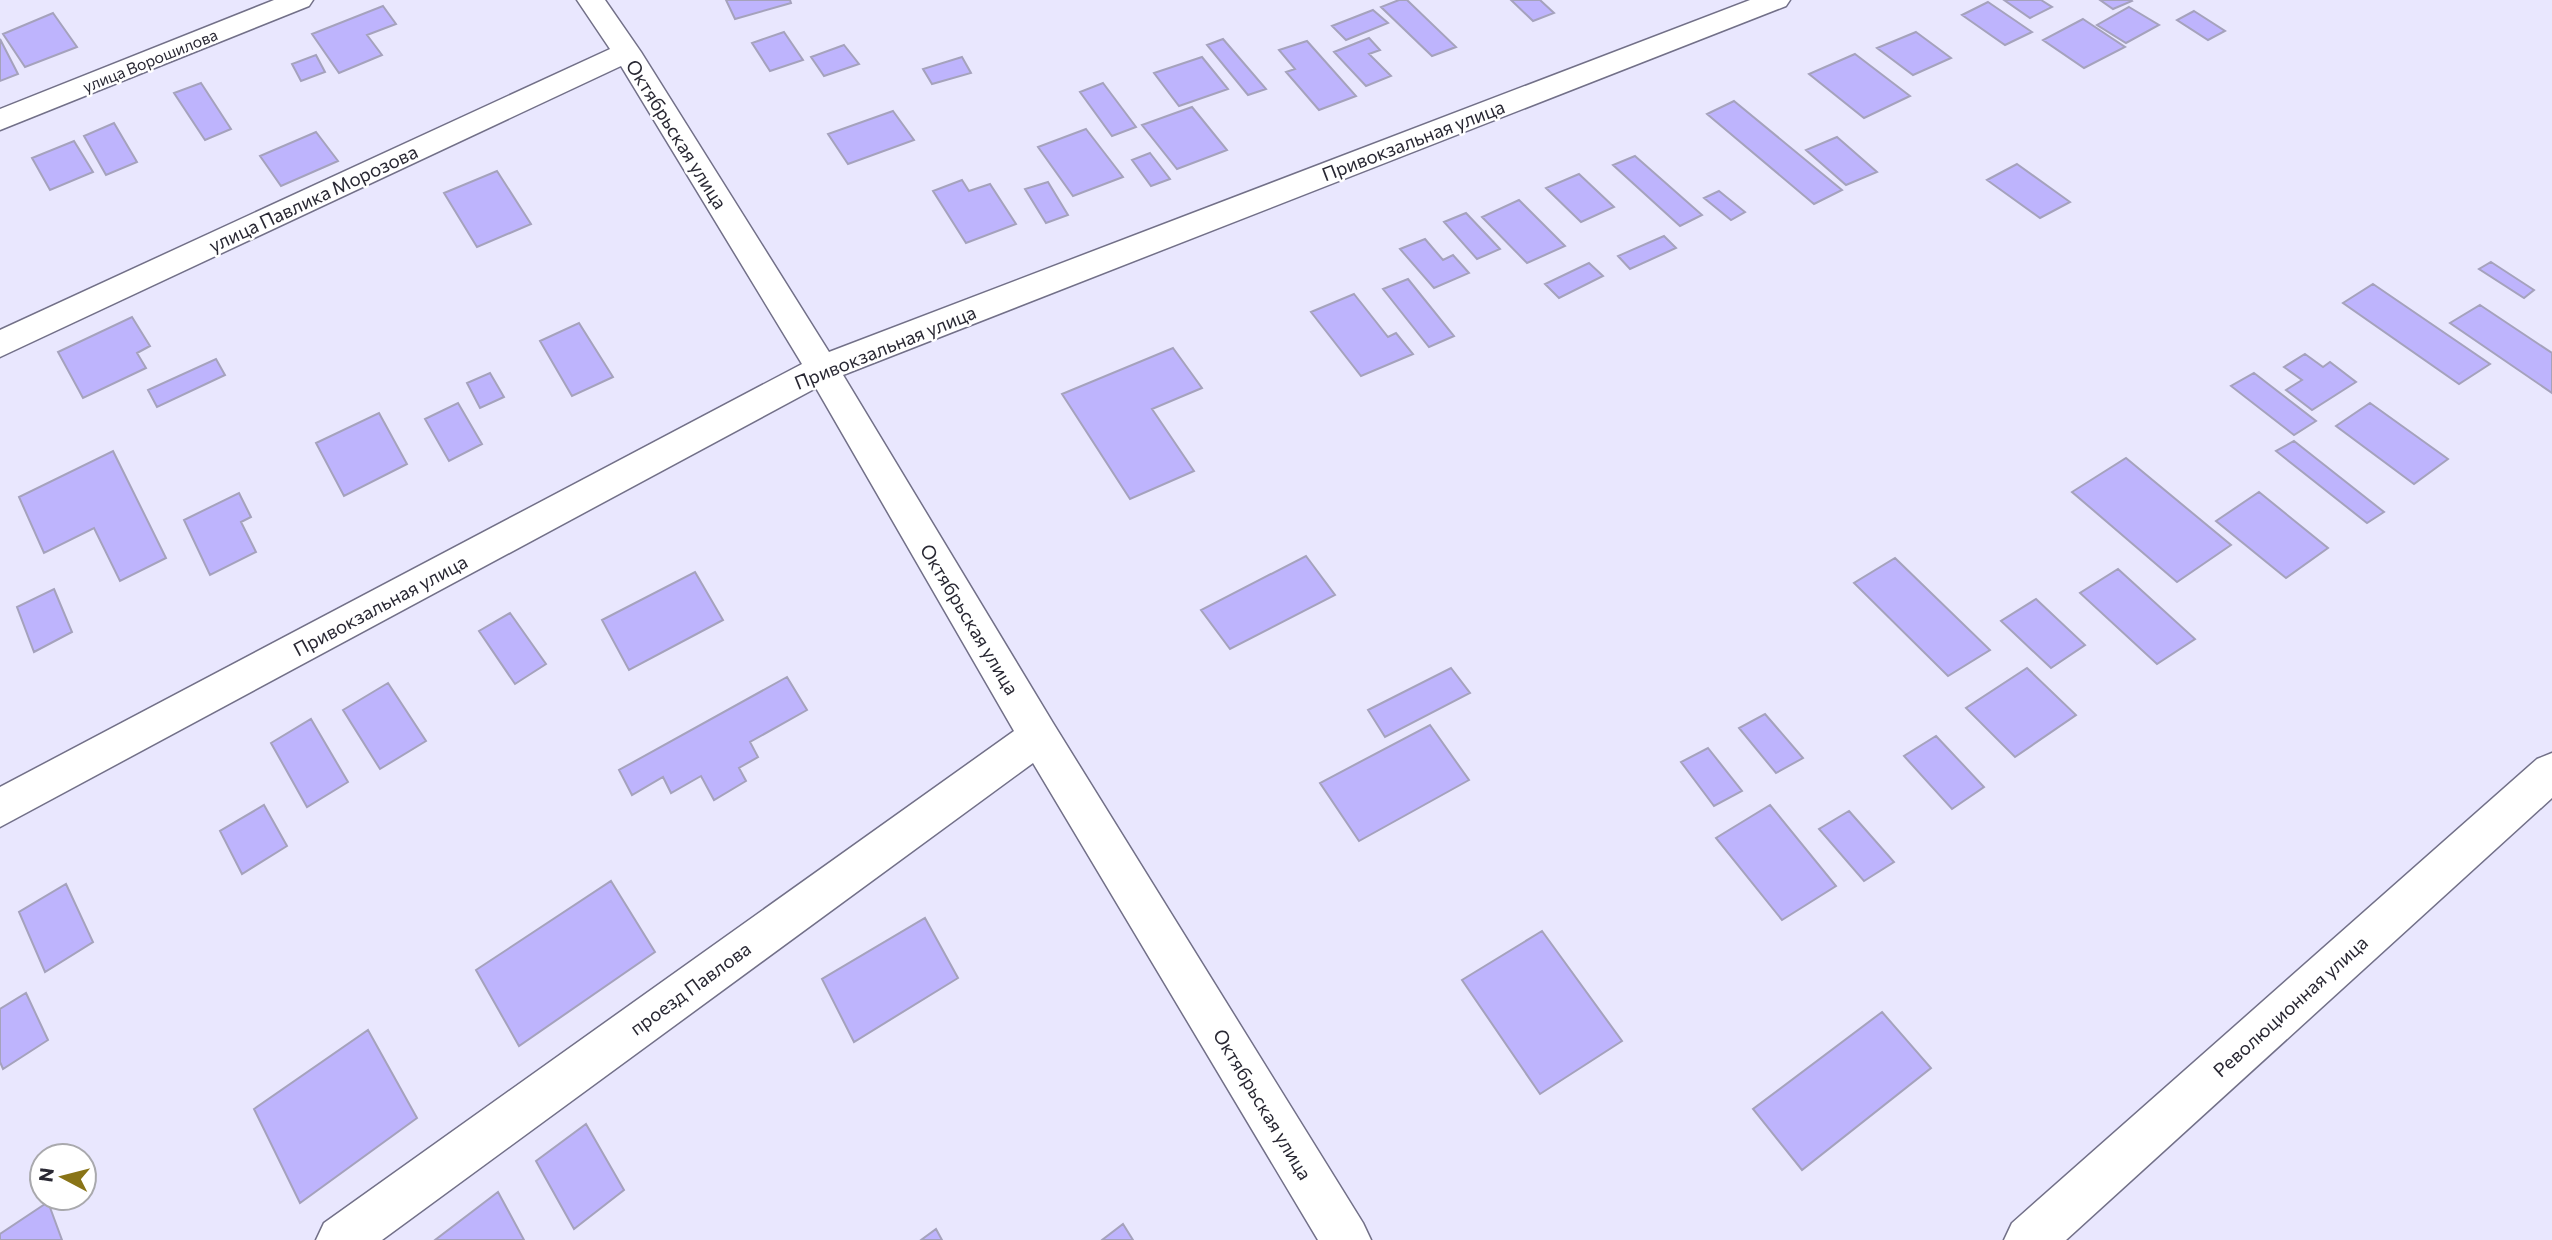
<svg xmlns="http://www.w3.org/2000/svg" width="2552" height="1240" viewBox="0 0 2552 1240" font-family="Commissioner,sans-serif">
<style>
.building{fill:#beb4fd;stroke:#a5a2bc;stroke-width:2}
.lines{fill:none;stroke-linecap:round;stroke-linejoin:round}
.minor-casing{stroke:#727088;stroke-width:3}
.minor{fill:#fff;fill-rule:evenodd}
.labels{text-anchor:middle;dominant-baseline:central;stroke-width:5;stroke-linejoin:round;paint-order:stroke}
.far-street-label{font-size:16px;fill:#292833;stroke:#fff}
.street-label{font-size:19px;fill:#292833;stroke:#fff}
</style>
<rect width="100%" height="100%" fill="#e9e7fe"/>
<!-- building -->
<path class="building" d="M726 0H790L791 3 735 19Z
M1399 0H1407L1456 47 1432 56 1381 7Z
M1511 0H1540L1554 13 1533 21Z
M2004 0H2041L2052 7 2030 18Z
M2100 0H2131L2132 1 2113 9Z
M1988 2 2032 32 2005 45 1962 15Z
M383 6 396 24 367 35 382 55 339 73 312 34Z
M2129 7 2159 25 2126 43 2097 25Z
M1373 10 1388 23 1346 40 1332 26Z
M2194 11 2225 31 2208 40 2177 20Z
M53 13 77 47 25 67 3 34Z
M2083 19 2125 47 2084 68 2043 40Z
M784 32 803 60 770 71 752 43Z
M1916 32 1951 58 1913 75 1877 48Z
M1369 38 1380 50 1369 54 1391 76 1366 86 1334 52Z
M0 39 18 74 0 81Z
M1223 39 1266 89 1248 95 1207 45Z
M1307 41 1356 96 1319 110 1286 72 1295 69 1279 50Z
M844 45 859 64 824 76 811 57Z
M1855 54 1910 96 1864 118 1809 74Z
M316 55 325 72 301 81 292 64Z
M962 57 971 73 932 84 923 69Z
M1202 57 1228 89 1179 106 1154 73Z
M201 83 231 129 205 140 174 93Z
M1103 83 1136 127 1112 136 1080 92Z
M1734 101 1842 190 1814 204 1707 114Z
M1192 107 1227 150 1177 169 1142 125Z
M893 111 914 140 848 164 828 134Z
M114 123 137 162 106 175 84 136Z
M1086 129 1123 177 1073 196 1038 147Z
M316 132 338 161 281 186 260 156Z
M1837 137 1877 172 1846 185 1806 150Z
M74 141 93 172 50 190 32 158Z
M1150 153 1170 179 1151 186 1132 160Z
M1635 156 1702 215 1680 226 1613 165Z
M2017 164 2070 202 2040 218 1987 180Z
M497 171 531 224 477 247 444 193Z
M1579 174 1614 207 1581 222 1546 188Z
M962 180 969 191 990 184 1016 224 966 243 933 191Z
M1048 182 1068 215 1046 223 1025 189Z
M1719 191 1745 212 1731 220 1704 198Z
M1519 200 1565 246 1527 263 1482 217Z
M1466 213 1500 249 1477 259 1444 222Z
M1664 236 1676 248 1630 269 1618 256Z
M1425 239 1443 260 1453 255 1469 273 1434 288 1400 249Z
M2491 262 2534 290 2524 298 2479 269Z
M1589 263 1603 276 1559 298 1545 284Z
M1408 279 1454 336 1429 347 1383 289Z
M2373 284 2490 364 2459 384 2343 303Z
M1354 294 1388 337 1396 333 1413 354 1361 376 1311 312Z
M2480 305 2552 353V393L2450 323Z
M132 317 150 346 137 353 146 368 83 398 58 352Z
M579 323 613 377 572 396 540 341Z
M1173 348 1202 388 1152 409 1194 471 1130 499 1062 394Z
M2305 354 2323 367 2330 362 2356 382 2312 410 2286 390 2302 380 2284 367Z
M216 359 225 375 157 407 148 390Z
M490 373 504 397 480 408 467 383Z
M2254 373 2316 421 2294 435 2231 386Z
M458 403 482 444 449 461 425 419Z
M2370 403 2448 459 2414 484 2336 426Z
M379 413 407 464 344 496 316 443Z
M2294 441 2384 512 2367 523 2276 451Z
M113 451 166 558 120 581 94 528 44 553 19 497Z
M2126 458 2231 545 2177 582 2072 492Z
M2259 492 2328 548 2286 578 2216 521Z
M239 493 251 517 241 522 256 552 210 575 184 520Z
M1306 556 1335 595 1230 649 1201 610Z
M1895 558 1990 650 1948 676 1854 583Z
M2118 569 2195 639 2157 664 2080 593Z
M695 572 723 620 629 670 602 620Z
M54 589 72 632 34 652 17 607Z
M2036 599 2085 645 2051 668 2001 621Z
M510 613 546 664 515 684 479 631Z
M1451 668 1470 693 1385 737 1368 710Z
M2027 668 2076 715 2015 757 1966 708Z
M787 677 807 710 750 742 758 757 739 768 746 781 714 800 701 776 671 793 663 777 632 795 619 770Z
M388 683 426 741 380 769 343 710Z
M1765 714 1803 758 1776 773 1739 728Z
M311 719 348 782 307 807 271 743Z
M1430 725 1469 780 1359 841 1320 783Z
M1936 736 1984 787 1952 809 1904 756Z
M1708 748 1742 791 1714 806 1681 762Z
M264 805 287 846 242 874 220 831Z
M1770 805 1836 886 1782 920 1716 838Z
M1849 811 1894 862 1864 881 1819 829Z
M611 881 655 952 519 1046 476 970Z
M66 884 93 942 45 972 19 912Z
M925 918 958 978 854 1042 822 979Z
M1542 931 1622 1041 1540 1094 1462 980Z
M26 993 48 1040 3 1069 0 1062V1009Z
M1882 1012 1931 1068 1802 1170 1753 1109Z
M368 1030 417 1118 300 1203 254 1109Z
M586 1124 624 1190 574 1229 536 1161Z
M498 1192 524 1240H435Z
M48 1202 62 1240H0V1234Z
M1123 1224 1133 1240H1102Z
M936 1229 942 1240H921Z"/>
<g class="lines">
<!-- minor casing -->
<g class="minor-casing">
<path id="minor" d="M274 0H313L309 6 0 130V109Z
M577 0H605L641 52 829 352 1750 0H1790L1786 6 843 375 1053 723 1363 1223 1371 1240H1318L1033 763 382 1240H316L324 1223 1014 731 816 388 0 827V787L802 364 621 66 0 357V330L610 49Z
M2552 753V798L2066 1240H2004L2012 1223 2537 759Z"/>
</g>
<!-- minor -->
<use href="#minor" class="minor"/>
</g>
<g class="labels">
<!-- far-street labels -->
<g class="far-street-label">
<text transform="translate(150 60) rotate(-22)">улица Ворошилова</text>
</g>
<!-- street labels -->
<g class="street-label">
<text transform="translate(677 134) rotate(58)">Октябрьская улица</text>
<text transform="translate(1413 140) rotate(-21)">Привокзальная улица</text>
<text transform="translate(313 198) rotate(-25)">улица Павлика Морозова</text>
<text transform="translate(885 347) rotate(-22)">Привокзальная улица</text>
<text transform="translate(380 605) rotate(-28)">Привокзальная улица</text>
<text transform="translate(970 619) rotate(59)">Октябрьская улица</text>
<text transform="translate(690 988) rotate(-36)">проезд Павлова</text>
<text transform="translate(2290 1006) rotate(-42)">Революционная улица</text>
<text transform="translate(1263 1104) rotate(59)">Октябрьская улица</text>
</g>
</g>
<!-- north arrow -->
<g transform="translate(63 1177) rotate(277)"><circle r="33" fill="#ffffff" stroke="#a9a9ad" stroke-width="2"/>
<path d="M0-5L12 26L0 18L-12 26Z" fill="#897417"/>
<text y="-10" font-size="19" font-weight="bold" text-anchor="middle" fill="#292833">N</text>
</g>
</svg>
